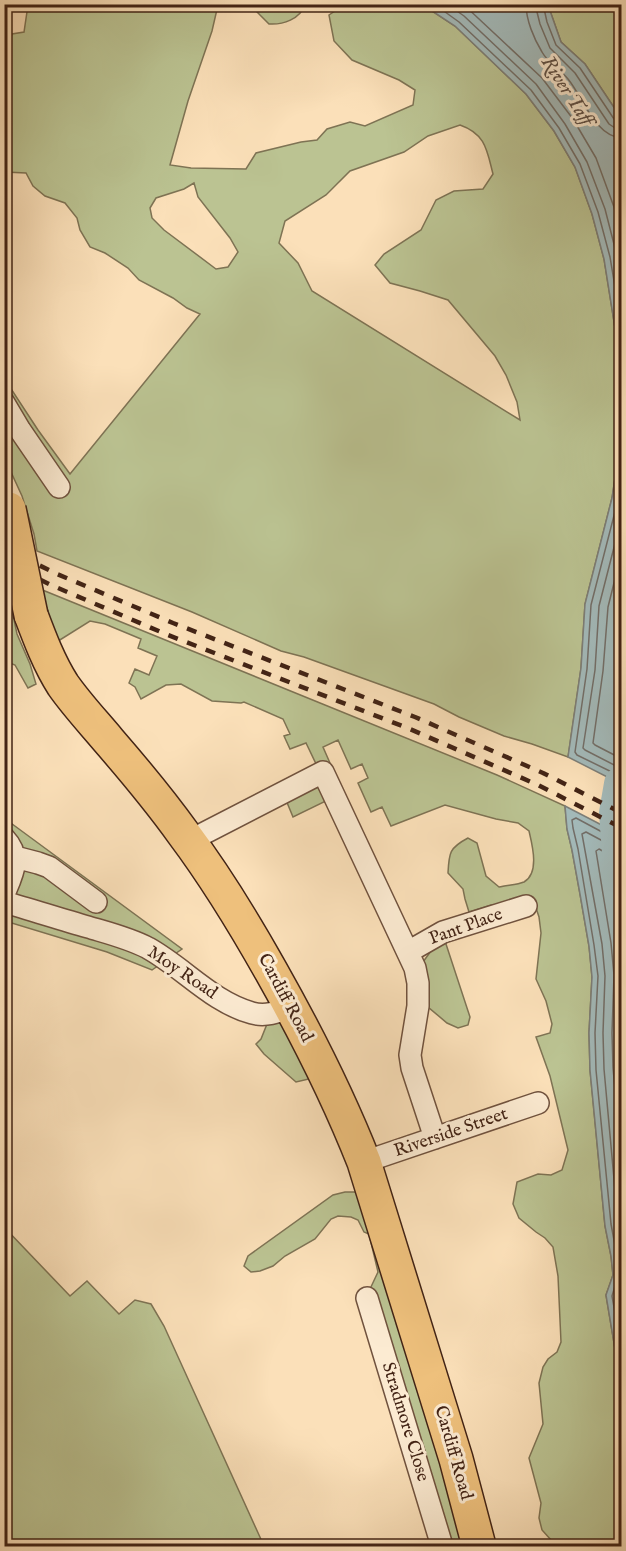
<svg xmlns="http://www.w3.org/2000/svg" width="626" height="1551" viewBox="0 0 626 1551" font-family="'IM FELL English',serif">
<style>
.green{fill:#bbc392;stroke:#7e7354;stroke-width:1.5;fill-rule:evenodd}
.water{fill:#a3baba;stroke:#7c7e78;stroke-width:1.5}
.lines{fill:none;stroke-linecap:round;stroke-linejoin:round}
.shore{stroke:#726e68;stroke-width:1.5}
.river{stroke:#a3baba;stroke-width:36}
.street-casing{stroke:#70523e;stroke-width:24}
.primary-casing{stroke:#422315;stroke-width:36}
.street{stroke:#fcebd2;stroke-width:21}
.primary{stroke:#eec07c;stroke-width:33}
.rail{stroke:#422315;stroke-width:4.5;stroke-dasharray:10 10;stroke-linecap:butt}
.primary-bridge-casing{stroke:#422315;stroke-width:36;stroke-linecap:butt}
.primary-bridge{stroke:#eec07c;stroke-width:33}
.labels{text-anchor:middle;dominant-baseline:central;stroke-width:6;stroke-linejoin:round;paint-order:stroke}
.street-label{font-size:18px;fill:#422315;stroke:#fcebd2}
.water-label{font-size:20px;font-style:italic;fill:#5f5047;stroke:#fcebd2}
</style>
<rect width="100%" height="100%" fill="#fbe0b9"/>
<filter id="stains"><feTurbulence type="fractalNoise" baseFrequency=".00333" numOctaves="4"/><feColorMatrix values="0 0 0 0 .2 0 0 0 0 .09 0 0 0 0 .02 0 0 0 .5 -.17"/></filter>
<radialGradient id="worn" r=".72"><stop offset=".6" stop-color="#630" stop-opacity="0"/><stop offset="1" stop-color="#630" stop-opacity=".3"/></radialGradient>
<!-- green -->
<path class="green" d="M28 5H218L212 31 188 101 170 165 191 168 246 169 256 153 301 142 317 140 327 129 350 122 365 126 413 105 415 90 399 80 352 60 334 41 329 15 344 5H423L455 26 526 94 554 131 575 167 592 214 604 259 615 328 620 371 622 414 619 452 612 498 585 604 581 668 568 757 532 744 504 736 459 717 434 704 304 657 281 651 192 612 37 551 34 534 22 496 5 459 4 378 38 430 70 474 200 314 187 308 173 298 139 280 128 268 105 253 90 247 80 230 77 218 65 203 45 196 33 186 26 173 5 172V58L12 34 24 32ZM460 125C486 134 487 151 493 174L483 189 454 191 436 200 421 230 384 254 375 265 390 283 420 291 448 300 495 356 506 375 517 402 520 420 312 291 298 263 279 243 285 221 326 195 350 171 404 152 428 136ZM194 183 198 197 230 238 238 252 228 267 216 269 164 230 152 218 150 208 156 198 184 189Z
M250 5H305C300 19 283 25 269 24Z
M548 5H621V118L585 64 561 42Z
M4 572 17 634 30 664 36 684 28 688 15 665 5 661Z
M40 589 497 775 565 806 567 829 572 850 580 894 589 946 592 977 589 1033 590 1070 605 1226 611 1256 613 1275 606 1295 616 1355 615 1388 622 1446 621 1546H553L551 1540 542 1530 539 1518 541 1503 529 1458 543 1424 539 1383 543 1367 548 1359 557 1352 561 1342 558 1276 553 1247 545 1238 536 1232 519 1218 513 1204 517 1182 538 1174 551 1175 562 1170 568 1150 550 1076 536 1037 550 1033 552 1024 546 1001 536 979 541 933 539 917 535 905H491L469 912 465 899 463 889 448 873C449 853 449 848 468 838L477 843 486 876 499 887C506 885 517 885 524 882 540 873 532 844 529 831L518 823 496 819 445 805 391 826 382 807 371 812 358 783 368 778 362 764 351 769 338 740 323 747 330 763 318 768 306 743 290 749 284 736 290 734 283 719 244 702 241 703 212 701 181 684 166 685 141 699 135 687 129 683 135 669 149 675 157 656 138 648 141 639 105 624 90 621 55 643Z
M321 782 328 800 293 817 286 800Z
M4 818 182 949 152 970 107 952 5 921Z
M445 941 470 1017 468 1025 458 1028 447 1023 428 1007 423 962 436 944Z
M291 1007 326 1075 296 1082 264 1054 256 1044 261 1039 271 1014Z
M345 1192H356L366 1201 479 1546H442L370 1289 378 1272 369 1234 364 1232 358 1220 351 1217 338 1216 331 1219 315 1239 285 1256 273 1266 260 1271 251 1272 244 1266 248 1256 333 1195Z
M4 1227 70 1296 87 1281 119 1314 135 1300 151 1304 164 1326 264 1546H5Z"/>
<!-- water -->
<path class="water" d="M423 5H548L561 42 585 64 621 118V396L615 328 604 259 592 214 575 167 554 131 526 94 455 26Z
M621 414V784L568 757 581 668 585 604 612 498 619 452Z
M565 806 621 835V1446L615 1388 616 1355 606 1295 613 1275 611 1256 605 1226 590 1070 589 1033 592 977 589 946 580 894 572 850 567 829Z"/>
<g class="lines">
<!-- shore -->
<path class="shore" d="M434 4 459 22 531 90 559 128 580 164 598 212 610 257 622 329
M447 4 464 16 536 84 565 124 587 162 605 209 617 256 622 282
M463 4 542 78 573 119 596 158 614 207 622 237
M526 4C526 20 534 39 542 52 548 63 560 69 568 79 583 97 595 137 622 138
M535 4 540 24 550 48 575 73 609 124 615 128 622 129
M543 4 547 22 556 45 580 68 614 119 622 121
M622 476 618 500 591 605 587 669 575 752 577 755 622 777
M622 516 599 606 595 670 583 748 585 750 622 769
M622 551 608 607 603 671 593 743 595 745 622 759
M622 840H617L576 818 572 820 573 828 578 849 594 945 598 976 595 1033 596 1070 611 1224 617 1256 618 1276 612 1296 622 1351
M622 848 614 847 586 832 582 834 602 944 605 976 603 1033 604 1069 618 1223 622 1239
M622 857 612 856 599 849 596 851 611 943 614 975 612 1033 613 1068 622 1163"/>
<!-- river -->
<path class="river" d="M622 784 617 813 622 877"/>
<!-- street casing -->
<g class="street-casing">
<path id="street" d="M4 403 20 430 59 487
M4 838C22 857 13 873 4 894
M189 841 323 772 415 968 418 983V1006L410 1055 412 1068 435 1138
M15 857 38 863 49 867 96 902
M4 902C32 910 60 919 88 927 108 933 129 938 148 948 184 968 212 1002 252 1013 266 1017 278 1012 291 1007
M408 952 443 932 526 906
M364 1162 538 1103
M367 1298 442 1546"/>
</g>
<!-- primary casing -->
<g class="primary-casing">
<path id="primary" d="M31 615C40 639 49 663 63 685 77 705 94 723 109 741 135 771 160 801 183 833 216 877 244 923 271 971 306 1033 338 1096 364 1162L456 1459 479 1546"/>
</g>
<!-- street -->
<use href="#street" class="street"/>
<!-- primary -->
<use href="#primary" class="primary"/>
<!-- rail -->
<path class="rail" d="M4 548 57 574 173 623 415 717 543 773 622 813
M4 562 51 585 168 635 410 729 538 785 622 828"/>
<!-- primary-bridge casing -->
<g class="primary-bridge-casing">
<path id="primary-bridge" d="M9 509 31 615"/>
</g>
<!-- primary-bridge -->
<use href="#primary-bridge" class="primary-bridge"/>
</g>
<g class="labels">
<!-- street labels -->
<g class="street-label">
<text transform="translate(466 927) rotate(-20)">Pant Place</text>
<text transform="translate(182 973) rotate(34)">Moy Road</text>
<text transform="translate(285 998) rotate(62)">Cardiff Road</text>
<text transform="translate(451 1133) rotate(-19)">Riverside Street</text>
<text transform="translate(405 1422) rotate(73)">Stradmore Close</text>
<text transform="translate(453 1453) rotate(74)">Cardiff Road</text>
</g>
<!-- water labels -->
<g class="water-label">
<text transform="translate(567 91) rotate(57)">River Taff</text>
</g>
</g>
<!-- margin -->
<rect width="626" height="1551" fill="none" stroke="#fbe0b9" stroke-width="24"/>
<rect x="6" y="6" width="614" height="1539" fill="none" stroke="#422315" stroke-width="3"/>
<rect x="12" y="12" width="602" height="1527" fill="none" stroke="#422315" stroke-width="1.5"/>
<rect width="100%" height="100%" filter="url(#stains)"/>
<rect width="100%" height="100%" fill="url(#worn)"/>
</svg>
